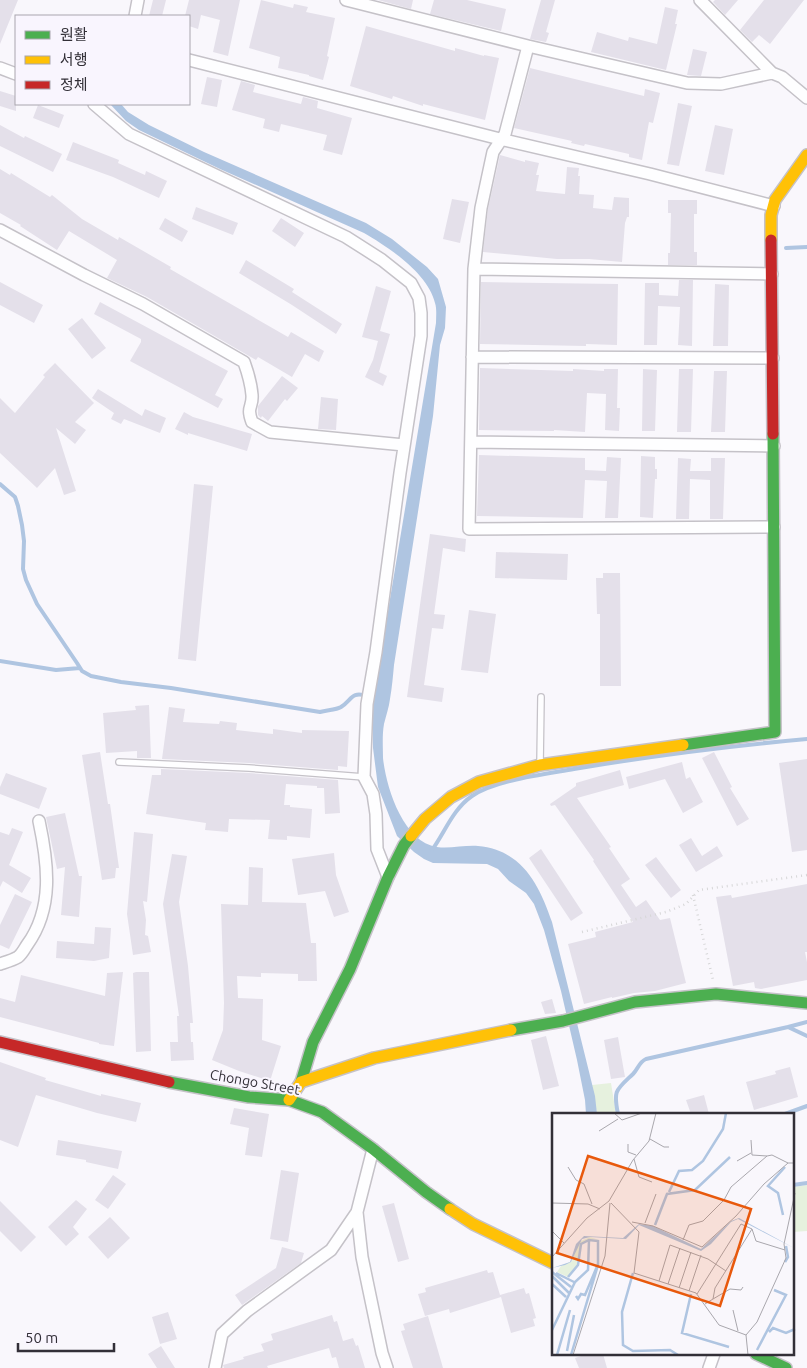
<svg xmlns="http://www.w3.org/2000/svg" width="807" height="1368" viewBox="0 0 807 1368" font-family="Ubuntu,'Noto Sans KR',sans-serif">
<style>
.green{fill:#e6f1de}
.water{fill:#afc5e1}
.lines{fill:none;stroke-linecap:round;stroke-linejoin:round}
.stream{stroke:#afc5e1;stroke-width:4}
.building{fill:#e4e0ea}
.lane-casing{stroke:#c5c2c8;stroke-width:8}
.street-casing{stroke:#c5c2c8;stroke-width:14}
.fast-casing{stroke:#c5c2c8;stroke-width:14}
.slow-casing{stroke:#c5c2c8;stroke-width:14}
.jam-casing{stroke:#c5c2c8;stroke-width:14}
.path{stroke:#d7d7d8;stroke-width:2.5;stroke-dasharray:1 4;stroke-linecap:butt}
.lane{stroke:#fefeff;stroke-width:5.5}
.street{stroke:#fefeff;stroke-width:11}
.fast{stroke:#4caf50;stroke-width:11}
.slow{stroke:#ffc107;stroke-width:11}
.jam{stroke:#c62828;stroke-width:11}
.labels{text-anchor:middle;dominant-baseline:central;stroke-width:4;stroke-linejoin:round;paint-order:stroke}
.street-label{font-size:14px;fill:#322f37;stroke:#f9f5fe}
.inset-river{fill:none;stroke:#afc5e1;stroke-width:2.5}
.inset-road{fill:none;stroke:#a9a7ad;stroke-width:1}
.view{fill:#e8590c;fill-opacity:0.15;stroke:#e8590c;stroke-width:2.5}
.inset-edge{fill:none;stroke:#322f37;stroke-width:2.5}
</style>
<rect width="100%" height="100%" fill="#f9f7fc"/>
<!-- green -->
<path class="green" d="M611 1083 616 1114H597L592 1085Z
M807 1185V1231L793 1232V1187Z"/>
<!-- water -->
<path class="water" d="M110 104H121L128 112 149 125 204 152 366 223 392 239 427 267 438 279 446 307 445 328 440 345 433 416 394 665C393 676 392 687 390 699 389 707 386 716 384 724 382 735 383 748 383 758 386 787 403 842 437 847 449 849 465 845 478 846 522 850 539 884 552 922L595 1096 597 1114H586L585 1100 577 1060 561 991 544 930 534 904 526 893 509 881 498 869 487 864 433 863 424 859 414 852 397 836 378 787 373 748 372 707 436 323C436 317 437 309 435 303 428 273 388 247 364 233L220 169 139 130 126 121Z"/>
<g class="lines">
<!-- stream -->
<path class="stream" d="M786 248 807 247
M0 484 15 497 18 506 22 525 24 541 23 569 26 580 37 604 77 663 82 671 91 676 121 682 171 688 320 712C327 710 336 710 341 707 352 700 351 691 367 696
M0 661 56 670 80 668
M432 850C445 832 453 809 472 796 495 780 546 774 574 769 651 756 729 746 807 739
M788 1027 807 1022
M618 1114C613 1090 616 1090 633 1074 638 1069 639 1062 646 1059L788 1027 807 1036
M785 1114 807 1106
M793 1185 807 1183"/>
</g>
<!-- building -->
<path class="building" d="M0 0H18L0 44Z
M153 0H166L162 16H149Z
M189 0H240L228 56 213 52 220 20 201 15 198 29 189 26V16H185Z
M261 0 293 8 294 4 308 7 306 12 335 18 327 56 329 57 323 80 309 76V75L278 68 280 57 249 48Z
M378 0H413L411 9Z
M434 0H467L506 9 501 31 430 14Z
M541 0H555L546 32 549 33 546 42 530 39Z
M715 0H738L725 15 713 2Z
M764 0H804L770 44 759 35 752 42 740 30Z
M665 7 678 10 675 24H677L666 70 591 52 597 32 628 41 629 37 657 44Z
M366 26 455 51V48L484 56V55L499 58 485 120 423 104V106L393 96 392 99 350 86Z
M693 49 707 52 701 76 687 75Z
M530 68 644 96 645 89 660 93 653 123 649 122 642 160 629 157V154L585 144 584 146 571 143 572 141 514 128Z
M207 77 222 80 217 107 201 104Z
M241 81 255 85 253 92 301 104 303 97 318 101 317 108 352 118 342 155 323 150 327 135 281 124 279 132 263 128 265 119 232 110Z
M0 91 16 96V111L0 106Z
M678 103 692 106 679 166 667 164Z
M38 105 64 115 59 128 33 118Z
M0 125 24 138 25 136 62 154 53 172 0 146Z
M715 125 733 129 724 175 705 171Z
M73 142 119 160 118 163 145 175 146 171 167 181 159 198 113 177 66 160Z
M500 155 525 162V160L539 163 536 175H539L536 191 565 194 567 167 579 168 578 176H580L579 194 594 195 593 208 612 210 614 197 629 198V217H627L625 223 622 262 589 259H557L483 252 488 209Z
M0 169 10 175 11 173 50 197 52 195 82 219 118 240 119 237 171 267 170 269 288 337 291 332 324 351 319 362 305 354 292 377 258 357 256 360 147 297 107 278 117 260 69 231 57 250 20 226 21 225 0 213Z
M452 199 469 202 460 243 443 239Z
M668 200H697V214H694V252H697V265H668V253H670L671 213H668Z
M196 207 238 223 233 235 192 219Z
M165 218 188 231 182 242 159 229Z
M281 218 304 233 295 247 272 231Z
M246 260 294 289 292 292 342 324 336 334 292 305 239 273Z
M679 280H693L692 346 678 345 680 307 658 306 657 345H644L645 283H659V295L678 296Z
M0 282 43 305 34 323 0 305Z
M481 282 618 284 617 345 586 344V346L480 344Z
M715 284 729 285 728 346H713Z
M376 286 391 291 380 331 390 334 379 372 387 376 383 386 365 377 373 360 378 341 362 337Z
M100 302 228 371 215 395 223 399 218 408 130 361 141 342V339L94 314Z
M82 318 106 348 92 359 68 329Z
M55 363 94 403 75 422 86 430 75 444 56 428 76 491 64 495 55 468 37 488 0 453V398L15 413 45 377 43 375Z
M480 368 573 371V369L604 371V369H618L617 408H620L619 431 605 430 606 394 587 393 585 432 554 430V431L479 430Z
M643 369 657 370 655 431H642Z
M679 369H693L691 432H677Z
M714 371H727L725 432H711Z
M282 376 298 388 287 401 285 399 268 421 262 416 261 418 258 415V406Z
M98 389 142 416 145 409 166 418 160 433 124 419 121 424 111 419 114 413 92 398Z
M321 397 338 399 336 430 318 429Z
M184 412 193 417 252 434 247 451 188 433V435L175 429Z
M479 455 585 458V470L606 471 607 457 621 458 618 518H605L607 481 585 480 583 518 477 516Z
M641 456 655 457V469H657V479H655L653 518 640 517Z
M678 458 691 459 690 471H711V458H725L723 519H710V480L690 479 689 519H676Z
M194 484 213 486 196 661 178 659Z
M430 534 466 539 465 552 443 548 434 614 445 615 443 629 432 628 424 685 444 688 442 702 407 697Z
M496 552 568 554 567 580 495 578Z
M603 573H620L621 686H600V614H597L596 578H603Z
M469 610 496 614 488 673 461 670Z
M149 705 151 758H137V751L106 753 103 713 136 710 135 706Z
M169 707 185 709 183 722 219 724 220 721 237 723 236 730 273 734V729L302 733V730L349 731 347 767 338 766V770L249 763 162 759Z
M100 752 108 804H110L119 868H116L115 878 102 880 82 755Z
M714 752 732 787 730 788 749 819 737 826 702 758Z
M807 759V850L792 852 779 763Z
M682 762 686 779 690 777 703 802 683 813 665 779 629 789 626 777Z
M161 769 249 773 338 780 340 813 325 814 324 788H317V786L286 784 284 805H290V807L312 809 310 838 287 836V840L268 839 270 820 229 819 228 832 205 830 206 823 146 814 152 775H161Z
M620 770 624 785 577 798 611 847 609 848 630 879 621 885 636 907 646 900 660 920 670 918 686 983 655 991 634 993 612 998V997L584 1004 568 944 596 937 595 932 633 922 593 861 594 860 555 805 551 806 550 804 576 786V783Z
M6 773 47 788 39 809 0 794V787Z
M65 813 79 876H82L79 917 61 915 65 867 57 869 46 817Z
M12 828 23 832 9 865 31 878 22 893 3 881 0 887V832L9 835Z
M134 832 153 834 147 902 143 901 146 920 145 935 148 936 151 952 133 955 127 914Z
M691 838 702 856 717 846 723 856 696 872 679 845Z
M541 849 583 913 571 921 529 858Z
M334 853 336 875 349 912 334 917 325 891 298 895 292 859Z
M172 854 187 856 179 902 188 966 193 1023H190L191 1042H193L194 1060 171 1061 170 1042H178L177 1016H179L163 904Z
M656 857 681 890 671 898 645 865Z
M249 867 263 868 262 902 306 903 311 943H316L317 981H298V974L261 973V977L237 976 238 998 263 999 262 1040 281 1046 270 1081 239 1071 212 1060 223 1030 224 1003 221 904 248 905Z
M807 884V952H805L807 962V980L761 989 755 988 754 982 733 986 716 897 731 895 732 898Z
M15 894 32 902 9 949 0 945V925Z
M95 927 111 928 109 958 94 961 56 958 57 941 94 944Z
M123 972 114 1046 99 1044V1043L0 1017V998L15 1002 21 975 105 996 107 973Z
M136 972H149L151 1051 136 1052 133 973Z
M552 999 556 1013 545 1014 541 1002Z
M546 1036 559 1086 543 1090 531 1040Z
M618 1037 625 1077 611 1079 604 1040Z
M0 1062 46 1078 45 1080 101 1096V1094L141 1103 136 1122 97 1113 36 1095 18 1147 0 1140Z
M790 1067 798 1097 754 1110 746 1082 776 1074 775 1071Z
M704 1095 709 1114H691L686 1100Z
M234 1108 269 1114 262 1157 245 1155 249 1128 230 1124Z
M58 1140 122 1151 118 1169 86 1162V1160L56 1155Z
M281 1170 299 1173 288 1242 270 1239Z
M113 1175 126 1184 108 1209 95 1200Z
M76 1200 87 1209 73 1227 79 1234 66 1246 48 1227Z
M0 1201 36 1237 21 1252 0 1231Z
M394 1203 409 1259 398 1262 382 1206Z
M110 1217 130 1238 108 1259 88 1237Z
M282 1247 304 1253 301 1263 242 1305 235 1295 276 1268Z
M487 1270 488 1273 493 1272 500 1295 524 1288 526 1294 529 1293 536 1318 533 1319 535 1326 511 1333 501 1297 450 1313 449 1309 425 1316 418 1294 426 1292 425 1288Z
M168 1312 177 1339 160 1344 152 1317Z
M332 1315 334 1322 337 1321 343 1341 353 1338 356 1346 358 1345 365 1368H339L336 1357 332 1358 329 1348 267 1366 268 1368H224L223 1365 244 1359 243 1357 264 1351 261 1344 273 1340 271 1334Z
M428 1316 443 1368H413L401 1331 405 1330 403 1324Z
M161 1346 175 1368H157L148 1354Z
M587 1354H603L607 1368H579L575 1358Z"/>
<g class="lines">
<!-- lane casing -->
<g class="lane-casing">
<path id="lane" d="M119 762 249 768 364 777
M540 765 541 697"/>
</g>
<!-- street casing -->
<g class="street-casing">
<path id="street" d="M346 0 528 46 687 83 721 84 772 73 782 77 807 98
M700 0 772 73
M135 16 138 0
M528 46 505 134 493 152 481 208 474 269 469 529 774 527
M189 60 500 139 650 174 774 206
M0 68 16 74
M94 104 129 134 346 237 382 260 411 283 419 298 421 313V336L400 473 376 652 367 704 364 777 373 794 376 814 377 849 388 877
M0 230 84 275 143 304 244 362C248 373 251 383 252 395 253 408 246 406 252 422L270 432 404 445
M474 269 772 274
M472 357 773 358
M471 442 774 446
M0 964C6 962 13 960 18 957 22 954 25 948 27 945 54 908 48 863 39 821
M373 1149 357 1212 362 1257 382 1353 387 1368
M215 1368 222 1334 247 1311 331 1250 357 1212
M709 1368 714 1354"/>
</g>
<!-- fast casing -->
<g class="fast-casing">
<path id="fast" d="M683 745 775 732 773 434
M511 1030 563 1021 635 1002 716 994 807 1003
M169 1082 249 1097 289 1100 322 1112 373 1149 426 1192 450 1209
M301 1082 313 1042 350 969 388 877 404 845 411 836
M756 1354 786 1368"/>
</g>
<!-- slow casing -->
<g class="slow-casing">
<path id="slow" d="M771 240V215L775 200 807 155
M411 836 425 819 451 797 479 782 540 765 683 745
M289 1100 301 1082 374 1058 511 1030
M450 1209 473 1224 553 1263"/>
</g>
<!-- jam casing -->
<g class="jam-casing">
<path id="jam" d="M771 240 773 434
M0 1042 169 1082"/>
</g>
<!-- path -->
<path class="path" d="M693 895 713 980
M582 932 666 912 686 904 699 890 807 875"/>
<!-- lane -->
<use href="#lane" class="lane"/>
<!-- street -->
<use href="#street" class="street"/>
<!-- fast -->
<use href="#fast" class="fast"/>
<!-- slow -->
<use href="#slow" class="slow"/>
<!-- jam -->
<use href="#jam" class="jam"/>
</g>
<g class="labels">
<!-- street labels -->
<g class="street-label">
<text transform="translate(255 1082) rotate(10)">Chongo Street</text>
</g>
</g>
<!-- overview -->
<g transform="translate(552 1113)">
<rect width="242" height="242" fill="#f9f7fc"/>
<path d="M38 124 47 127 37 126 29 131 24 156 16 164 5 159 9 153 20 148 27 129Z" fill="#e6f1de"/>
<path d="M187 105 242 135 186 106 179 109 159 131 149 138 87 112 74 126 38 124 30 126 19 149 13 152 0 155 18 149 24 131 32 123 71 125 87 111 101 113 149 136 179 108Z" fill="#afc5e1"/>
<path class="inset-river" d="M117 79 127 58 140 57 151 48 171 16 174 0M231 102 226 80 216 73 233 54M103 112 115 81 143 77 178 44M233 149 236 144 234 133M0 159 19 174M4 160 22 169M81 160 70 199 71 232 81 238 118 237 126 242M0 163 17 180M16 164 26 152 29 131 37 127 46 128V151L33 182 29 181 26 186 24 183M0 171 14 184M139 181 130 220 177 234M0 217 23 169 36 157 37 127M217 219 221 215 234 220 243 216M205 237 234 182 222 177M15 238 22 202M5 242 18 197M19 242 46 152"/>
<path class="inset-road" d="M62 0 70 7 90 0M47 18 66 6M98 26 112 34H117M199 27 200 42 215 43M76 31V39L84 42M82 46 87 64 100 69M185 48 199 40M16 54 24 67 32 71 40 91M0 90 36 91 48 96M59 90 87 119 82 160 144 180 167 212 194 222M80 109 101 113 150 134 184 103 212 71 236 50H243M93 110 104 81M0 118 12 130M131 127 137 112 151 108 172 87 179 74 215 43 220 42 236 50M0 144 35 105 57 88 81 47 97 28 104 0M107 168 118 132 156 146 174 158M116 171 128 135M127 175 139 139M137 178 149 142M145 181 189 111 200 116 204 128 233 137M161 186 178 176 189 177 191 174M153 191 161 186 163 175 200 116M181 197 186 218M21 242 53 143 58 90M196 242 194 222 205 209 234 145 232 131 243 80"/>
<path class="view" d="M36 43 199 96 168 193 5 140Z"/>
<rect width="242" height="242" class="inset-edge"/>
</g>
<!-- legend -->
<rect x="15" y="15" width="175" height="90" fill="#f9f5fe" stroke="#a9a6ae"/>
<rect x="25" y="31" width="25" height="8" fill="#4caf50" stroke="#a9a6ae"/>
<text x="60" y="40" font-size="15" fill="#322f37">원활</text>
<rect x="25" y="56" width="25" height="8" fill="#ffc107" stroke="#a9a6ae"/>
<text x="60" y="65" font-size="15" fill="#322f37">서행</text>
<rect x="25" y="81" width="25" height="8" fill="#c62828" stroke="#a9a6ae"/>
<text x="60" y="90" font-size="15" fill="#322f37">정체</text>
<!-- scale -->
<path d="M18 1343v8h96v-8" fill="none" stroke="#322f37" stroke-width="2.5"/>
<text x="25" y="1343" font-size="15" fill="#322f37" stroke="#f9f5fe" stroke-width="4" paint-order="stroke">50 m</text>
</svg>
